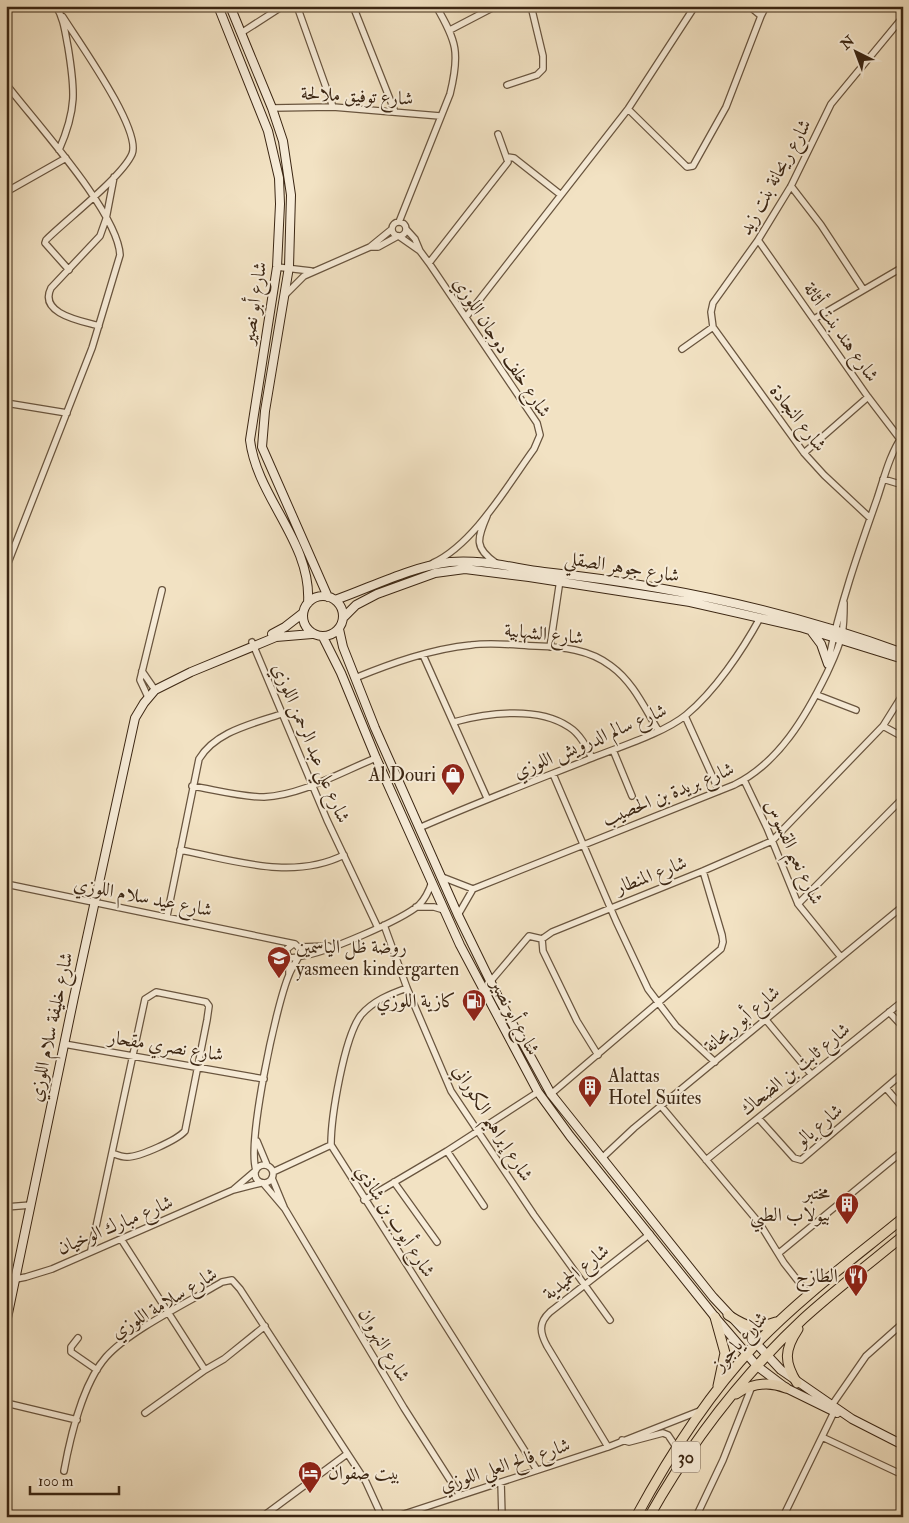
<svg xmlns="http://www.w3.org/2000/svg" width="909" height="1523" viewBox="0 0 909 1523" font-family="'IM FELL Double Pica',Amiri,serif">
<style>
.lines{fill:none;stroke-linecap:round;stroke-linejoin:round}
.street-casing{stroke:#69553f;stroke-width:8}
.secondary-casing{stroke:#3b2613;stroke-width:10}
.primary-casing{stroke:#3b2613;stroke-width:11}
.street{stroke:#f7ecd8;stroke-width:5.5}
.secondary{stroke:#f7ecd8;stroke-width:8}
.primary{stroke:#f2e2c3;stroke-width:9}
.labels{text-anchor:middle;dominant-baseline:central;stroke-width:4;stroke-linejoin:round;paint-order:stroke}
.shield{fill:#f7ecd8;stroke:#73614e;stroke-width:1}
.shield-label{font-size:18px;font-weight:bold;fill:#3b2613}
.street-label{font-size:19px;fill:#3b2613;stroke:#f7ecd8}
.poi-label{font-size:19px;fill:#3b2613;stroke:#f7ecd8;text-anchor:end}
</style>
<rect width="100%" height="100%" fill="#f2e2c3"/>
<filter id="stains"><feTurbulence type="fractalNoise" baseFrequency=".004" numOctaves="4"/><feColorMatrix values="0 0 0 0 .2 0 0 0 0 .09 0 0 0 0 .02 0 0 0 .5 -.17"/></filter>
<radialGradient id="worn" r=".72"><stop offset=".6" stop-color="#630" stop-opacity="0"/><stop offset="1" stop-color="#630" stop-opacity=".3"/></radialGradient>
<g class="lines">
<!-- street casing -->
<g class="street-casing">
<path id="street" d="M56 6C64 19 65 32 68 47 75 90 77 109 59 150
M297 6 333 107
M353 6 395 112
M749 6 761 16 766 6
M63 17C78 41 142 130 132 154 122 177 66 220 46 240L45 243 69 270
M450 30 496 6
M241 33 283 6
M6 84C34 121 118 212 120 255L92 348 6 568
M507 85 537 75 543 69V56L531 6
M272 108 333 107 440 116
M628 109 687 167 693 166 726 107 761 16
M507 157 514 158 561 195
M791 186 821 225 863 289
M6 192 66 158
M392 229a7 7 0 1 1 14 0a7 7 0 1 1-14 0Z
M399 222 450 94C460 53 457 42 436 6
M406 229 415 239 420 251
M400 237 420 251 429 263 537 423 540 435 534 449C507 486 474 544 433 563
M758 240 868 397 900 439
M370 247 392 229
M429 263 508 162 498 134
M277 267 311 271
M285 295 304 276 370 247H378L398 236
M466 317 628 109 695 6
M814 319 903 267
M99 326C82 321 38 314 51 288L100 236 106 219 114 177
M682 349 713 327
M6 403 67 413
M804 453 868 397
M883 479 903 485
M487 516C477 539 474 548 496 563
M870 518 824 475 804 453 713 327 711 312 713 303 758 240 791 186 831 104 903 17
M252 642 327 820 378 928
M550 647 560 580
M423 655 487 798
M828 663C839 607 858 553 877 499 884 478 890 453 903 435
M142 671 155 690
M355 678C392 663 431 649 471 645 492 642 514 645 536 646 562 647 589 649 611 666 633 682 644 707 658 730
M817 695 856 710
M148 697 140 680 162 590
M685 716 719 791
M454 722C487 713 538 706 569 727 580 734 586 746 592 758
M883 726 903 737
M613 750 632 796
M553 774 616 921 648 989 676 1026 715 1062
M744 780 767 828 798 904 840 956
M192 786C216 790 241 797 264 797 302 795 341 772 376 758
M419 828C476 803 534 781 592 758 619 747 664 733 686 715 715 691 742 651 760 618
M180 850C233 860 292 881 344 855
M442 877 473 889
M6 884 295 944 302 951 299 957 290 958 287 954V949L292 945
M798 904 903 798
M416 907H434L444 910
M458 915 473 889 734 785C779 763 806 716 827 673 833 660 839 648 842 634 844 624 844 613 844 603
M167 916 199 759C216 731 253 724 281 714
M384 925 407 988 451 1091 534 1215 610 1320
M300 947 328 946
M301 956C323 954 402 920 419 905 426 898 429 891 432 882
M289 957V974
M490 982 529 936 542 939
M407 988C390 994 373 1001 361 1015 344 1037 331 1117 331 1145L537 1470
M889 1012 903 1027
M766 1020 811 1074
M64 1044 264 1079
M598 1055 577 1021 543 951 542 939 552 932 703 871 772 841 883 726 903 694
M886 1088 903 1108
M551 1094 721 949 723 942 722 935 703 871
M661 1106 760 1224 784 1263 809 1295
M759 1119 794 1158 801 1160 903 1073
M257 1141 267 1165
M447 1151 484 1206
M602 1158 634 1128 903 906
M706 1160 903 1001
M255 1174a9 9 0 1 1 18 0a9 9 0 1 1-18 0Z
M256 1170C247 1142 276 1005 289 975 291 969 295 964 298 958
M273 1172 331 1145
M272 1178 284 1207
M394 1182 437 1242
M263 1183 285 1209 404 1408 459 1494
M234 1189 255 1171
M364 1200 447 1151 538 1092
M6 1207 31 1205
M121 1239 205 1370 145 1413
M91 1250 145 999 156 992 206 1002 209 1006 207 1020 185 1131C177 1140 140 1157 127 1157 121 1157 117 1155 112 1153
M779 1253 903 1151
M6 1281 26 1277 52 1269 233 1190 261 1183
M78 1338 71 1347V1352L97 1370
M205 1370 224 1359 265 1326
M6 1403 77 1420
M832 1405 866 1356 903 1323
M822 1437 903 1475
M622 1440 629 1442 663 1433 668 1435 676 1447
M608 1447 547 1346C540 1333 538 1323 550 1312L650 1234
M64 1471C70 1438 83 1383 106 1357 130 1330 189 1302 222 1282L232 1280 240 1289 366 1482 382 1517
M501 1482 502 1517
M262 1517 347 1454
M395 1517 608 1447 702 1410
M696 1517 723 1460 752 1386
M783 1517 834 1412"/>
</g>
<!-- secondary casing -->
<g class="secondary-casing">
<path id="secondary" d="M218 6 268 131 279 178 280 204 277 267 250 440C257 498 312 542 308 603
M230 6 272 108 283 141 291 195 289 267 265 411 262 447 328 597
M303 616a20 20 0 1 1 40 0a20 20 0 1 1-40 0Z
M335 600C372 587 410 567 450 562 482 559 513 568 544 572 665 585 789 611 903 653
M343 618 356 605 377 594 435 573 465 569 529 577 690 602 800 627 903 659
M339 629 343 647 375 728 458 915 499 999 551 1094 713 1297 781 1370 852 1419 903 1445
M812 632 821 644 828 664
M272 634 285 627 303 613
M323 637 341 673 376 758 460 945 538 1092 570 1136 715 1317 757 1366 786 1388 837 1413
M6 1323 74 997 135 718 144 703 155 690 191 672 276 637 312 634"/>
</g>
<!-- primary casing -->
<g class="primary-casing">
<path id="primary" d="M728 1315C749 1328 753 1330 776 1322
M715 1317 725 1353 718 1386
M797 1383C784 1362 784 1350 798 1329
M736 1394C752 1383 768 1381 786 1388
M636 1517C669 1456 708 1395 755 1345 800 1298 853 1259 903 1218
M649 1517C690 1444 742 1376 803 1319 835 1290 870 1263 903 1236"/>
</g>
<!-- street -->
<use href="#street" class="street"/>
<!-- secondary -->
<use href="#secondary" class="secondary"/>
<!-- primary -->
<use href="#primary" class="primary"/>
</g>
<!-- icons -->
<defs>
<g id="shop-pin" transform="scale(1.25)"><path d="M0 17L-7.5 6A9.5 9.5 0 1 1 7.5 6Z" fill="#8f2418" stroke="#f7ecd8"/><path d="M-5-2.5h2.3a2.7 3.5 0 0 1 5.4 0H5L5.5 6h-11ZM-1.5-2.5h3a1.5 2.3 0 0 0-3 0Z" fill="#fff"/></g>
<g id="school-pin" transform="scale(1.25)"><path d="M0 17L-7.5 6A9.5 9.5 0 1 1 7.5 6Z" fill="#8f2418" stroke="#f7ecd8"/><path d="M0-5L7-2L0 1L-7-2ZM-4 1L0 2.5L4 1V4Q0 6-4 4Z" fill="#fff"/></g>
<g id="fuel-pin" transform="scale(1.25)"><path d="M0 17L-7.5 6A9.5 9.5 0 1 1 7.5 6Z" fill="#8f2418" stroke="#f7ecd8"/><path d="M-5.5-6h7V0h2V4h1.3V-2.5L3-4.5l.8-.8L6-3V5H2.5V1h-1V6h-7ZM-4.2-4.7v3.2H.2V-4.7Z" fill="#fff"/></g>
<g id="building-pin" transform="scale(1.25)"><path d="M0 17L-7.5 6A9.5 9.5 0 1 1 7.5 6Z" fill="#8f2418" stroke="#f7ecd8"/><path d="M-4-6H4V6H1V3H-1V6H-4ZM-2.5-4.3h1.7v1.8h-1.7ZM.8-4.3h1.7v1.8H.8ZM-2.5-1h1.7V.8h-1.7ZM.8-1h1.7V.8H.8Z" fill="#fff"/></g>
<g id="restaurant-pin" transform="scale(1.25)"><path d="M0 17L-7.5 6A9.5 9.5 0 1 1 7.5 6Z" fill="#8f2418" stroke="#f7ecd8"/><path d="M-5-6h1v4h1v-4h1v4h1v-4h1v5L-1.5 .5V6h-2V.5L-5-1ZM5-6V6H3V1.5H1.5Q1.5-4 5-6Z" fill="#fff"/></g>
<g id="hotel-pin" transform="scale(1.25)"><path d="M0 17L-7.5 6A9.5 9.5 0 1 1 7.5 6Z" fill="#8f2418" stroke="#f7ecd8"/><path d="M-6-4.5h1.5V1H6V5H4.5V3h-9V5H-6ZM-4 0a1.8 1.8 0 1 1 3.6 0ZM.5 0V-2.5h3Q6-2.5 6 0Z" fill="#fff"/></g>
</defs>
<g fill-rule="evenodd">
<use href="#shop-pin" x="453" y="775"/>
<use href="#school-pin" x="279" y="958"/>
<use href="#fuel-pin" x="474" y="1001"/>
<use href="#building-pin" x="590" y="1087"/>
<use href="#building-pin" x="847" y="1204"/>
<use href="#restaurant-pin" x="856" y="1276"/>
<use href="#hotel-pin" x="310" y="1473"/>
</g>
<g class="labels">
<!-- shield labels -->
<rect class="shield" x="672" y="1441.5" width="28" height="31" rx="4"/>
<g class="shield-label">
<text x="686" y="1457">30</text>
</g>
<!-- street labels -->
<g class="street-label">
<text transform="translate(357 96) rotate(3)">شارع توفيق ملالحة</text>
<text transform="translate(775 177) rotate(-61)">شارع ريحانة بنت زيد</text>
<text transform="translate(254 303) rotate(-81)">شارع أبو نصير</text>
<text transform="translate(841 332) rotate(55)">شارع هند بنت أثاثة</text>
<text transform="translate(502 347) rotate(57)">شارع خلف دوجان اللوزي</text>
<text transform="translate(798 418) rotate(52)">شارع النجادة</text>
<text transform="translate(622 567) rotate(9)">شارع جوهر الصقلي</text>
<text transform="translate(544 634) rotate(6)">شارع الشهابية</text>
<text transform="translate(590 741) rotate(-23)">شارع سالم الدرويش اللوزي</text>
<text transform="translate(311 743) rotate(67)">شارع علي عبد الرحمن اللوزي</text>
<text transform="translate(668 794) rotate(-22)">شارع بريدة بن الحصيب</text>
<text transform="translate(794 852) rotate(65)">شارع نعيم القسوس</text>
<text transform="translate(651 875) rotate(-21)">شارع المنطار</text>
<text transform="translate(143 897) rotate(11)">شارع عيد سلام اللوزي</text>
<text transform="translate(515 1017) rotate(62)">شارع أبو نصير</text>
<text transform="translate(742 1019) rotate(-40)">شارع أبو ريحانة</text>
<text transform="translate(51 1027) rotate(-78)">شارع خليفة سلام اللوزي</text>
<text transform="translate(166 1046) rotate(9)">شارع نصري مقحار</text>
<text transform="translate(795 1069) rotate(-39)">شارع ثابت بن الضحاك</text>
<text transform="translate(493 1123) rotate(58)">شارع إبراهيم الكوراني</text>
<text transform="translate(819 1125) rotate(-40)">شارع يالو</text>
<text transform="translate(395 1221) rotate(57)">شارع أيوب بن شاذي</text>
<text transform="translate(115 1225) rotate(-23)">شارع مبارك الوخيان</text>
<text transform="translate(576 1272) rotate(-38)">شارع الحميدية</text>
<text transform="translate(164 1303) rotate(-31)">شارع سلامة اللوزي</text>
<text transform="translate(740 1341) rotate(-48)">شارع ياجوز</text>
<text transform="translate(384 1345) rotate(59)">شارع النهروان</text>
<text transform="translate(505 1465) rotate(-18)">شارع فالح العلي اللوزي</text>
</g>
<!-- poi labels -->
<g class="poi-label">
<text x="436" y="775">Al Douri</text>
<text x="296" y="947" text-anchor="start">روضة ظل الياسمين<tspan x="296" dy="22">yasmeen kindergarten</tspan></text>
<text x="456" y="1001">كازية اللوزي</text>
<text x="608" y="1076" text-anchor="start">Alattas<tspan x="608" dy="22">Hotel Suites</tspan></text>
<text x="830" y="1193">مختبر<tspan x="830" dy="22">بيولاب الطبي</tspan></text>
<text x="838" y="1276">الطازج</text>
<text x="328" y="1473" text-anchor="start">بيت صفوان</text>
</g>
</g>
<!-- margin -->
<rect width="909" height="1523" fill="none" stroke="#f2e2c3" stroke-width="25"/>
<rect x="8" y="8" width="894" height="1508" fill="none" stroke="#3b2613" stroke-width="2.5"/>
<rect x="12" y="12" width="884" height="1498" fill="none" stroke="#3b2613"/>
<!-- north arrow -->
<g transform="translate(856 52) rotate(318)" stroke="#f7ecd8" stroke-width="4" paint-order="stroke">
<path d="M0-4L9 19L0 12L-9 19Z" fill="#3b2613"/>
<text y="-8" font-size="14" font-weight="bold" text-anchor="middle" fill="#3b2613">N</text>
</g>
<!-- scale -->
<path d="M30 1486v8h89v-8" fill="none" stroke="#3b2613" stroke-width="2.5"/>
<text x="38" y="1486" font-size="15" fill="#3b2613" stroke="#f7ecd8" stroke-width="4" paint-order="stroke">100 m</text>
<rect width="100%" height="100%" filter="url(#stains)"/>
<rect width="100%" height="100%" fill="url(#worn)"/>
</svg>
